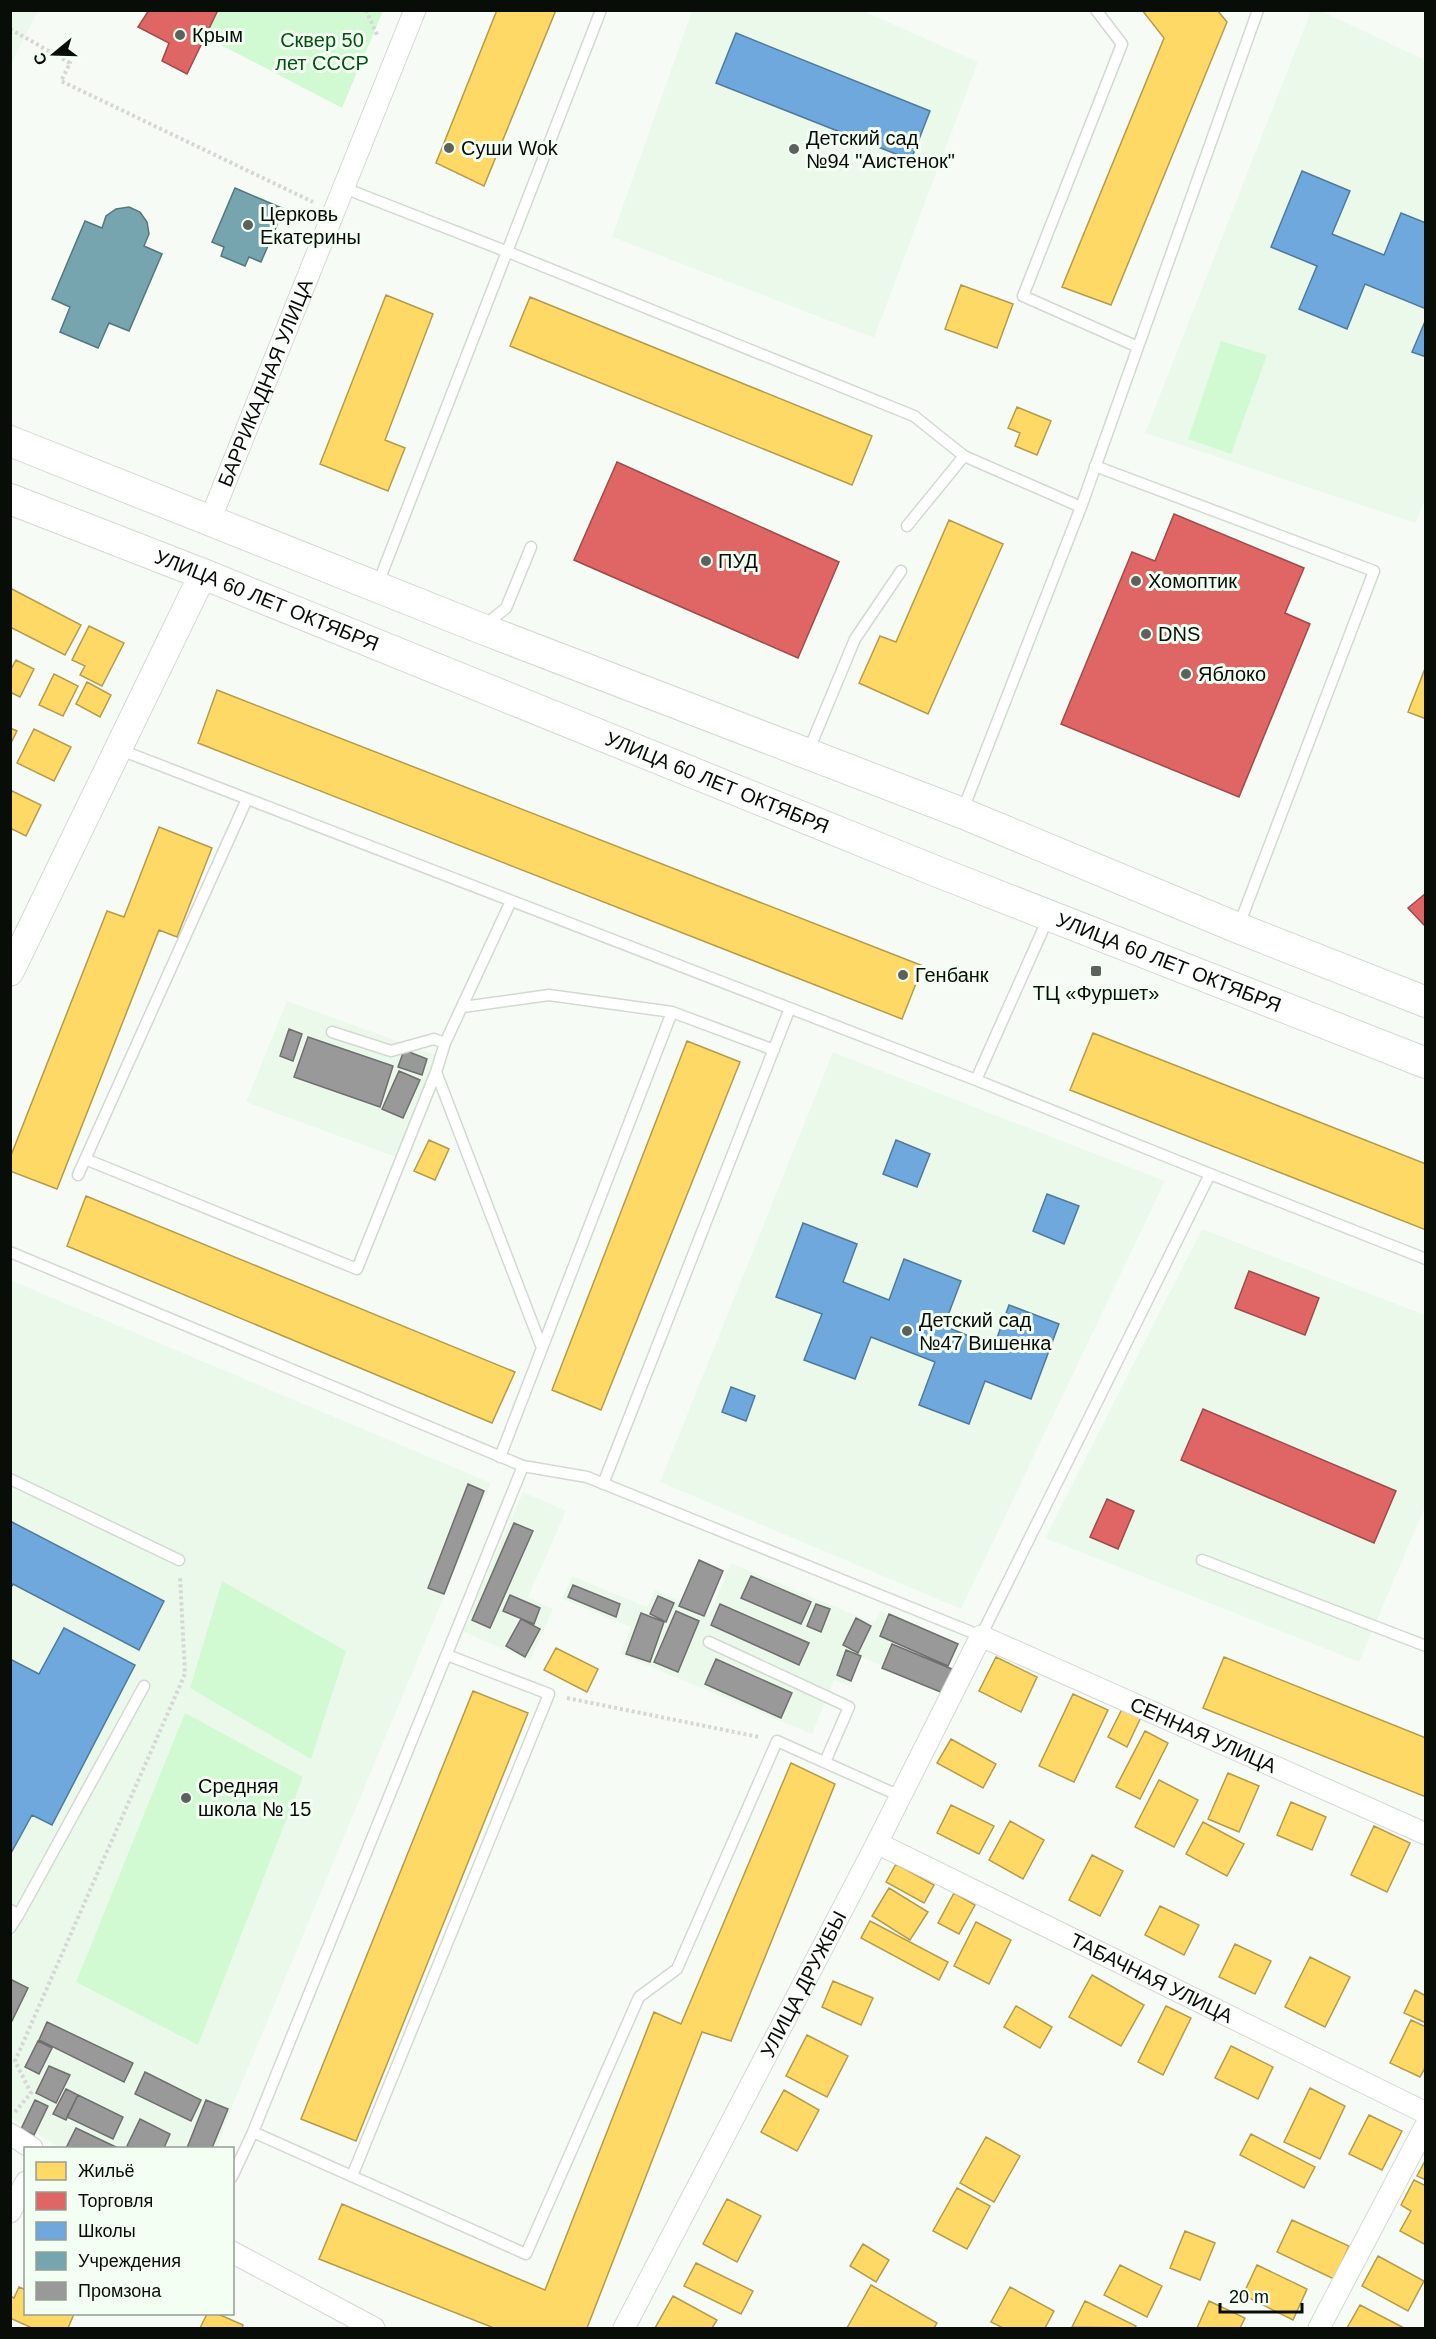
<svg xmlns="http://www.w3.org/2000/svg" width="1436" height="2339" viewBox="0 0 1436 2339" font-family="Helvetica,sans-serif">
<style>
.built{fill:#ebf9ea}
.green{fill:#d2fad2}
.homes{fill:#ffd966;stroke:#b59c4a;stroke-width:1.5}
.shops{fill:#e06666;stroke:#9f4b4a;stroke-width:1.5}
.schools{fill:#6fa8dc;stroke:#507a9c;stroke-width:1.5}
.public{fill:#76a5af;stroke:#55777d;stroke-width:1.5}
.industry{fill:#999;stroke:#6e6f6e;stroke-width:1.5}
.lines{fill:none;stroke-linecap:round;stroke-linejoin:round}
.service-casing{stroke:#d3d8d3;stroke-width:13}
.minor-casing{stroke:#d3d8d3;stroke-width:23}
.tertiary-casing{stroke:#d3d8d3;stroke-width:29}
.secondary-casing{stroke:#d3d8d3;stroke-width:32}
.path{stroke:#d6d7d5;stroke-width:4;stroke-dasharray:3 3;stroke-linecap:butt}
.service{stroke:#fefffe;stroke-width:10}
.minor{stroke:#fefffe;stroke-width:21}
.tertiary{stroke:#fefffe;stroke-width:27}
.secondary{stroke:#fefffe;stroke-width:30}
.poi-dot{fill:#5b615b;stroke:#f3fff2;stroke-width:2}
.labels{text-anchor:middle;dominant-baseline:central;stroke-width:6;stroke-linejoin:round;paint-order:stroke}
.poi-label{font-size:20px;fill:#080d08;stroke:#f3fff2;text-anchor:start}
.park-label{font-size:20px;fill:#01520f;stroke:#f3fff2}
.street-label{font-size:20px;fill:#080d08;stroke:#f3fff2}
</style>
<rect width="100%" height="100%" fill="#f6fcf5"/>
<!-- built -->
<path class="built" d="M11 10 38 11 11 64 10 11Z
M692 11H863L978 62 874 338 612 237Z
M1311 11H1321L1425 60 1426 498 1415 523 1145 433Z
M287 1001 441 1057 406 1156 396 1157 246 1102Z
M833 1052 1165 1181 961 1609 660 1482Z
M1202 1229 1425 1315V1507L1359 1662 1045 1538Z
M10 1280 491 1483 233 2104 217 2148H60L11 2118Z
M523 1492 566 1511 528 1597 553 1609 530 1661 462 1631Z
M731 1563 874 1623 880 1611 957 1643 938 1689 861 1657 849 1686 834 1680 812 1734 620 1654 631 1627 562 1599 572 1576 647 1607 655 1590 710 1613Z"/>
<!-- green -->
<path class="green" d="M156 11H383L342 108Z
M1221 341 1267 355 1231 454 1188 439Z
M222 1581 346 1651 311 1759 190 1688Z
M185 1713 303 1777 198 2045 76 1982Z"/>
<!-- homes -->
<path class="homes" d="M497 10H556L484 186 436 163Z
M1142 10H1217L1227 22 1111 305 1062 287 1164 38Z
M961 285 1013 304 997 348 945 329Z
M386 295 433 314 385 440 405 448 388 491 320 464Z
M530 297 872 436 852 485 510 346Z
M1017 407 1051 421 1037 455 1015 446 1020 433 1008 428Z
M949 520 1003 544 928 714 859 683 880 636 896 642Z
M10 588 81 625 65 655 10 627Z
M89 626 124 643 102 686 80 675 85 666 72 660Z
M16 660 34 669 20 697 10 692V671Z
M1426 666V719L1408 712Z
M54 674 78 686 63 716 39 705Z
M87 682 111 695 100 717 76 704Z
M217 690 923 966 902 1019 198 743Z
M10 728 17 731 10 745Z
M34 729 71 747 54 781 17 763Z
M10 790 41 805 26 836 10 828Z
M159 827 212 848 177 937 159 930 57 1189 10 1171V1158L107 911 124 917Z
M1093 1033 1426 1164V1230L1070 1090Z
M687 1041 740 1062 601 1410 552 1390Z
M429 1140 449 1149 435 1180 414 1171Z
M86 1196 515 1372 492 1423 67 1246Z
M556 1648 598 1669 587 1692 544 1670Z
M996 1657 1037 1677 1021 1712 979 1691Z
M1224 1657 1426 1738V1797L1203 1708Z
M473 1691 528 1713 356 2141 301 2119Z
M1073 1694 1108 1710 1074 1782 1039 1766Z
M1124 1705 1142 1715 1127 1747 1108 1737Z
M1145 1731 1168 1743 1140 1799 1116 1787Z
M951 1739 996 1764 983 1788 937 1763Z
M791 1763 835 1784 731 2041 702 2032 587 2328H494L319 2259 342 2204 545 2290 654 2012 681 2024Z
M1228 1773 1259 1786 1239 1832 1208 1819Z
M1159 1780 1198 1800 1174 1847 1135 1827Z
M1291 1802 1326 1817 1312 1850 1277 1835Z
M951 1805 994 1826 979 1854 937 1833Z
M1010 1821 1044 1840 1023 1879 989 1860Z
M1203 1822 1244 1844 1227 1876 1186 1854Z
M1374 1826 1410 1843 1387 1892 1351 1875Z
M1092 1855 1123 1871 1100 1916 1069 1900Z
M896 1864 934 1885 924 1903 886 1882Z
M889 1888 928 1912 910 1940 872 1916Z
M954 1893 975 1905 959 1934 938 1923Z
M1160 1906 1199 1925 1184 1955 1145 1935Z
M870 1921 948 1962 939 1980 861 1938Z
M976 1922 1011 1940 989 1984 954 1966Z
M1235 1944 1271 1961 1255 1994 1219 1977Z
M1310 1957 1350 1977 1325 2027 1285 2007Z
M1092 1975 1144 2005 1121 2046 1069 2017Z
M833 1981 873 1998 861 2025 822 2007Z
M1415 1990 1426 1996V2023L1404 2013Z
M1016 2006 1052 2027 1040 2048 1004 2027Z
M1166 2006 1191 2018 1163 2075 1138 2062Z
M1411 2020 1426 2027V2066L1420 2077 1390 2063Z
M807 2035 848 2056 827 2097 786 2076Z
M1231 2046 1273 2067 1258 2099 1215 2078Z
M1310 2088 1345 2106 1320 2159 1284 2142Z
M784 2090 819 2110 797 2151 761 2132Z
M1369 2115 1402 2131 1382 2170 1349 2154Z
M1251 2134 1315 2167 1304 2188 1240 2155Z
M986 2137 1020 2156 994 2202 960 2183Z
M1426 2159V2180L1417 2176Z
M1414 2180 1426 2186V2245L1400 2231 1411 2211 1401 2205Z
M957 2188 990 2206 967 2249 933 2231Z
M727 2199 761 2216 737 2262 703 2244Z
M1292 2220 1349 2246 1334 2279 1277 2252Z
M1185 2231 1215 2243 1200 2280 1170 2268Z
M863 2244 889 2260 876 2282 850 2266Z
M1378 2256 1424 2281 1408 2311 1362 2286Z
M696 2263 753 2291 741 2314 684 2286Z
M1120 2265 1162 2286 1147 2317 1104 2295Z
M1257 2265 1307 2289 1293 2320 1243 2295Z
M871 2285 937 2323 934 2328H847Z
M19 2287 26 2290V2314H74L68 2328H32L10 2318V2296L14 2298Z
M1010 2287 1054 2311 1045 2328H1003L991 2322Z
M673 2296 717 2320 712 2328H655Z
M1085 2301 1136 2326 1135 2328 1072 2327Z
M1209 2301 1245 2318 1240 2328H1197Z
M1360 2305 1404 2328H1347Z
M207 2314H218L243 2325 242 2328H200Z"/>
<!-- shops -->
<path class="shops" d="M149 10H218L187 74 162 61 169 43 138 27Z
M617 462 839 562 798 658 574 560Z
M1174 514 1304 568 1285 613 1310 624 1239 797 1061 724 1132 552 1155 561Z
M1426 893V927L1408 908Z
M1249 1271 1319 1298 1305 1335 1235 1308Z
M1203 1409 1396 1491 1374 1543 1181 1460Z
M1107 1499 1134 1511 1118 1549 1090 1537Z"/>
<!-- schools -->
<path class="schools" d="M736 33 930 111 911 160 716 83Z
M1302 171 1350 191 1332 234 1384 255 1401 213 1426 223V309L1365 284 1347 329 1299 309 1317 266 1271 247Z
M1426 319V357L1412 352Z
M896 1140 930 1154 917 1187 883 1174Z
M1047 1194 1079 1206 1064 1244 1033 1231Z
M803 1223 857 1244 843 1282 889 1300 904 1259 961 1281 944 1326 994 1346 1009 1305 1059 1324 1031 1399 985 1381 969 1424 919 1405 935 1362 871 1337 855 1379 804 1360 822 1314 776 1297Z
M731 1387 755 1396 746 1421 722 1412Z
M10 1521 164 1601 139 1650 13 1584 10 1589Z
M64 1628 135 1665 52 1825 32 1815 10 1855V1659L39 1674Z"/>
<!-- public -->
<path class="public" d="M235 188 284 209 261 262 249 257 245 266 221 256 224 247 212 242Z
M129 207 140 212 147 222 149 234 144 246 162 254 129 331 109 323 98 348 60 332 70 307 52 299 85 221 102 228 106 216 116 209Z"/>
<!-- industry -->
<path class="industry" d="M289 1029 302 1034 293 1061 280 1056Z
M308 1037 393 1066 380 1107 294 1077Z
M404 1050 427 1059 422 1075 398 1067Z
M399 1071 420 1080 403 1118 382 1109Z
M468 1484 484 1491 444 1594 428 1588Z
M514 1523 533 1531 490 1628 472 1620Z
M699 1560 723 1571 704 1616 679 1606Z
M751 1576 811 1602 801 1624 741 1598Z
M573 1585 620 1604 616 1617 568 1597Z
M510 1595 540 1608 534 1624 503 1611Z
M658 1596 674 1603 666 1622 650 1614Z
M720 1604 809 1643 799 1665 711 1625Z
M816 1604 830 1609 821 1632 807 1626Z
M676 1611 699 1621 678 1672 654 1662Z
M641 1613 664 1622 650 1662 626 1654Z
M889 1614 958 1644 948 1666 880 1636Z
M856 1618 871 1626 858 1653 843 1645Z
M521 1619 540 1629 525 1657 506 1646Z
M892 1644 952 1669 943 1693 882 1668Z
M846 1650 861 1656 851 1681 837 1675Z
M716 1659 792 1693 781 1718 705 1684Z
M10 1979 28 1988 10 2025Z
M47 2022 133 2063 124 2082 39 2040Z
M38 2041 52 2048 39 2074 25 2067Z
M49 2066 70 2075 56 2103 36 2093Z
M145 2072 201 2100 191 2121 135 2094Z
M66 2089 78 2095 66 2120 53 2114Z
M78 2095 123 2117 113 2139 67 2117Z
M35 2100 48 2106 34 2135 21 2129Z
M206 2100 228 2109 212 2148H187Z
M140 2119 170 2134 164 2148H133L127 2146Z
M76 2128 118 2148H66Z"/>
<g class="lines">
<!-- service casing -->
<g class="service-casing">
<path id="service" d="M1096 10 1122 44 1023 296 1138 347
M344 188 508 252 914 416 964 456
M1095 466 1374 571 1239 925
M907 526 964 456 1081 507
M377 586 601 10
M485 625 506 608 531 547
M118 749 976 1080
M808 752 855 639 901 571
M962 812 1081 507 1258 10
M463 1007 549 995 672 1012 774 1050
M332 1032 391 1051 434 1039 445 1043 511 901
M445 1043 436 1072 542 1348
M85 1159 357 1269 436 1072
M1210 1174 1426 1259
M78 1175 247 799
M10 1252 523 1466 587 1477 981 1636 1210 1174 976 1080 1049 916
M500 1457 672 1012
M10 1479 179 1560
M603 1484 790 1008
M1202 1560 1426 1646
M709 1642 849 1707 825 1762
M10 1910 19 1914 144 1686
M10 1928 19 1914
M253 2132 526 2254 639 1997 677 1969 777 1741 900 1796
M352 2176 549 1694 447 1655
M232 2177 253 2132 523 1466"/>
</g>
<!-- minor casing -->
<g class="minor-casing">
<g id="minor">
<path id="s1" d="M210 520 415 10"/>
<path id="s2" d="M877 1843 1426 2113"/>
<path d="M10 2134 32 2148"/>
<path d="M10 2212 26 2182"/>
<path d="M232 2252 374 2328"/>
<path id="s3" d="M624 2328 877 1843 981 1636 1426 1834"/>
<path d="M1319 2328 1426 2125"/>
</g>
</g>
<!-- tertiary casing -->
<g class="tertiary-casing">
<path id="tertiary" d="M10 972 203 574"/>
</g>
<!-- secondary casing -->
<g class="secondary-casing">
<g id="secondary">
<path d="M10 441 480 628 962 813 1238 928 1426 1002"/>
<path id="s4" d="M10 499 203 574 938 872 1426 1063"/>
</g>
</g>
<!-- path -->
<path class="path" d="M366 10 378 37
M10 29 70 63 61 81 313 202
M567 1698 759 1737
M15 2112 31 2093 15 2061 185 1674 180 1577"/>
<!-- service -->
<use href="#service" class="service"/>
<!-- minor -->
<use href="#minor" class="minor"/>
<!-- tertiary -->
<use href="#tertiary" class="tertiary"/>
<!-- secondary -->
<use href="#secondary" class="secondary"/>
</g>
<!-- markers -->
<g class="poi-dot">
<circle cx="180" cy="35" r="6"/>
<circle cx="449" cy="148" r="6"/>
<circle cx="794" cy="149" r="6"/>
<circle cx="248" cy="225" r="6"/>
<circle cx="706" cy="561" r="6"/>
<circle cx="1136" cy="581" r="6"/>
<circle cx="1146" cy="634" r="6"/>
<circle cx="1186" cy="674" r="6"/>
<rect x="1090" y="965" width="12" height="12" rx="3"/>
<circle cx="903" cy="975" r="6"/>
<circle cx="907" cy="1331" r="6"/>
<circle cx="186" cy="1798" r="6"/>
</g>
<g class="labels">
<!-- poi labels -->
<g class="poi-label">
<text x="192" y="35">Крым</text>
<text x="806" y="138">Детский сад<tspan x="806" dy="23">№94 "Аистенок"</tspan></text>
<text x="461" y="148">Суши Wok</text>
<text x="260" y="214">Церковь<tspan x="260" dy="23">Екатерины</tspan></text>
<text x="718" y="561">ПУД</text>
<text x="1148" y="581">Хомоптик</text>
<text x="1158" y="634">DNS</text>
<text x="1198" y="674">Яблоко</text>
<text x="915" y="975">Генбанк</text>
<text x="1096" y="993" text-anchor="middle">ТЦ «Фуршет»</text>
<text x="919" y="1320">Детский сад<tspan x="919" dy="23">№47 Вишенка</tspan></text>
<text x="198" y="1786">Средняя<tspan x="198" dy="23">школа № 15</tspan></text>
</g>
<!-- park labels -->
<g class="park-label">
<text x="322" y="40">Сквер 50<tspan x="322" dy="23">лет СССР</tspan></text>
</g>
<!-- street labels -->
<g class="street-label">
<text stroke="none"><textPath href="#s1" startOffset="148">БАРРИКАДНАЯ УЛИЦА</textPath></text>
<text stroke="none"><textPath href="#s4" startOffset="276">УЛИЦА 60 ЛЕТ ОКТЯБРЯ</textPath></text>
<text stroke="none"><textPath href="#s4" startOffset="762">УЛИЦА 60 ЛЕТ ОКТЯБРЯ</textPath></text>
<text stroke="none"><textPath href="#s4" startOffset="1248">УЛИЦА 60 ЛЕТ ОКТЯБРЯ</textPath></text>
<text stroke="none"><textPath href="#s3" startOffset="1022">СЕННАЯ УЛИЦА</textPath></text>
<text stroke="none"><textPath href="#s2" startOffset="306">ТАБАЧНАЯ УЛИЦА</textPath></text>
<text stroke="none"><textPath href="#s3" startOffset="388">УЛИЦА ДРУЖБЫ</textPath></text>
</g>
</g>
<!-- border -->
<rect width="1436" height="2339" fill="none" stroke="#080d08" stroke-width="24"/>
<!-- legend -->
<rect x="24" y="2147" width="210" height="168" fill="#f3fff2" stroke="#959e94" stroke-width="1.5"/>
<rect x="36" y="2162" width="30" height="18" fill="#ffd966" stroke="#959e94" stroke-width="1.5"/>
<text x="78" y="2177" font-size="18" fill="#080d08">Жильё</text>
<rect x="36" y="2192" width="30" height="18" fill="#e06666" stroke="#959e94" stroke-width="1.5"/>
<text x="78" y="2207" font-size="18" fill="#080d08">Торговля</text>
<rect x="36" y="2222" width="30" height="18" fill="#6fa8dc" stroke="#959e94" stroke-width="1.5"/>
<text x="78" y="2237" font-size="18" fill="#080d08">Школы</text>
<rect x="36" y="2252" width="30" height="18" fill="#76a5af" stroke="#959e94" stroke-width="1.5"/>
<text x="78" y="2267" font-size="18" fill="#080d08">Учреждения</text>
<rect x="36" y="2282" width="30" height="18" fill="#999999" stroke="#959e94" stroke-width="1.5"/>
<text x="78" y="2297" font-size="18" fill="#080d08">Промзона</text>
<!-- north arrow -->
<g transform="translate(54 54) rotate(251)" stroke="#f3fff2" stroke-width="4.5" paint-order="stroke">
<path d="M0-4.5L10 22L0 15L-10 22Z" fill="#080d08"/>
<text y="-9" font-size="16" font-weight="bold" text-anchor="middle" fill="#080d08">С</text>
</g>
<!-- scale -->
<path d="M1220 2303v9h82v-9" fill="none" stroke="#080d08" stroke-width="3"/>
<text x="1229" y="2303" font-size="18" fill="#080d08" stroke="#f3fff2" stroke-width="4.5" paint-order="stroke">20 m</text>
</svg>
